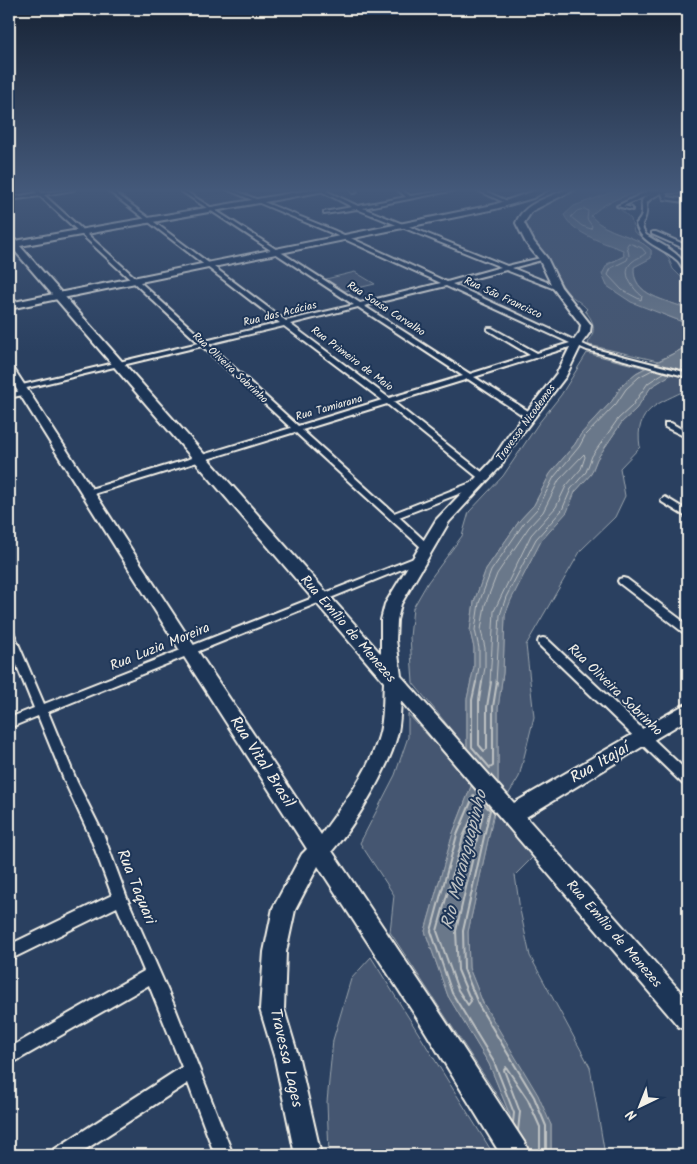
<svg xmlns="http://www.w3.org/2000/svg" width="697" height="1164" viewBox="0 0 697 1164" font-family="Kalam,sans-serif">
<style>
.built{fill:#374c69}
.green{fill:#445771;stroke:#9ca4ac}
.water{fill:#6a788a;stroke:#a1a8b0}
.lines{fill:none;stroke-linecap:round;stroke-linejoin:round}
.shore-far1{stroke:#bdc1c2;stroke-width:1}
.shore{stroke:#bdc1c2;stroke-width:2}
.street-casing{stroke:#f4f1e8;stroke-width:4}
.secondary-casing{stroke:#f4f1e8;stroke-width:4}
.primary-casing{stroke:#f4f1e8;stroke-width:4}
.street{fill:#1d3557;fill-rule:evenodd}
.secondary{fill:#1d3557;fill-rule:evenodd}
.primary{fill:#1d3557;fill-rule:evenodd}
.labels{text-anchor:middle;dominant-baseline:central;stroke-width:4;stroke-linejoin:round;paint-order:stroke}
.far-street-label{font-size:11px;fill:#f4f1e8;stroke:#1d3557}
.street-label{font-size:14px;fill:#f4f1e8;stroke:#1d3557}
.near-street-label{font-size:16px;fill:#f4f1e8;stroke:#1d3557}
.near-water-label{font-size:18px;font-style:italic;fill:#bdc1c2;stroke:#1d3557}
</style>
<rect width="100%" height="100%" fill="#2a4060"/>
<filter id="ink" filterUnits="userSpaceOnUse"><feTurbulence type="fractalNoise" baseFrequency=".02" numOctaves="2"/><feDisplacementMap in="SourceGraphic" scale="10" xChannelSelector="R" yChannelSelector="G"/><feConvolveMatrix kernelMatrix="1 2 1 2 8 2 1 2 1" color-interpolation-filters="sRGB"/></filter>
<g filter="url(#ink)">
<!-- built -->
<path class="built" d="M231 193 251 200 218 206H213L199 198Z"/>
<!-- green -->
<path class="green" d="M580 189H623L574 206 579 230 623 250 624 256 607 264 662 314 688 324V346L658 361 589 345 588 343C596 331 595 322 585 311L587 309C582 303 573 298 569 294 560 284 555 270 547 258 540 247 525 238 524 223 524 219 528 213 531 210 545 199 566 199 580 189Z
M655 189H664L645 193 617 206 631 219 634 232 663 252 668 257 673 269 688 284V309C667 300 632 296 634 267L651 258V250C634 233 607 235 591 216 606 199 633 193 655 189Z
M355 272 375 284 345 291 326 279Z
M587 353 645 368 636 373 622 385 612 401 581 434 575 444 550 474 534 505 520 520 486 569 474 602 470 631 474 648V667L467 699V749L413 683 410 637 413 608 428 582 462 536 469 512 503 476 538 424 561 395Z
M671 374 688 378V389C659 404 634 408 640 447L620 468 625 496 615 517 581 550 526 645 534 717 519 777 508 795 498 787V708L503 673 505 615 511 599 541 541 566 512 575 492 591 474 597 459 622 422 636 409 651 387Z
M408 714 472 784 453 833 425 931 448 996 489 1064 510 1115 390 932 394 895 360 843 395 775 408 737Z
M495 808 535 855 515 875 520 910 530 956 590 1067 605 1155H551V1125L483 1003 469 968 468 932Z
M371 957 494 1155H329L327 1102 333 1040 351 979Z"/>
<!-- water -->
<path class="water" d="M621 189H655C634 193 605 199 591 216 607 235 634 233 651 250V258L634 267C631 296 667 300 688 309V324L631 302 607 286 602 274 607 265 624 256 623 250C605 243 573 234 564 215L574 206Z
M688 346V364L651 387 636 409 622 422 597 459 591 474 575 492 567 512 541 541 511 600 505 615 503 673 498 708V787L467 749V699L474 667V648L470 631 474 602 486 569 520 520 534 505 550 474 575 444 581 434 612 401 622 385 636 373Z
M472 784 495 808 468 932 469 968 483 1003 538 1095 551 1125V1155H503L510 1115 489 1064 448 996 425 931 453 833Z"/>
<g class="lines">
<!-- shore-far1 -->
<path class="shore-far1" d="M585 209 588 211 587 219 592 226 591 229 582 226 571 217 577 211Z
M629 243 642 248 646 253C642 257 636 258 632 262 620 272 633 289 642 296L641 300 622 290 608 275 611 268 627 260 629 255 627 246Z
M476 683 479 667V648L475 630 479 603 491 571 524 523 538 508 554 477 579 447 585 436 616 404 626 389 639 377 654 369
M482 683 485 668V648L481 630 485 605 497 574 529 527 543 512 559 480 584 454 585 457 581 469 566 486 556 507 531 535 494 611 490 683
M496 683 500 615 506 597 536 539 562 510 571 489 586 472 592 456 618 419 632 406 648 383 665 372"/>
<!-- shore -->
<path class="shore" d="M476 682 472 700V747L490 768 493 766V707L497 682
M482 682 479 700V745L484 751 487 749V707L491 682
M477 806 483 813 456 931 458 970 471 1001 468 1005 458 990 437 931 463 837Z
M513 1123 514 1113 494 1062 452 993 431 931 457 835 474 795 490 810 463 931 464 969 479 1006 534 1097 546 1126V1155
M518 1131 520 1112 504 1070 506 1067 528 1100 540 1127V1155"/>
<!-- street casing -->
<g class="street-casing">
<path id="street" d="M33 189H37L42 193 75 189 73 190 44 195 205 341 280 323 106 189H110L286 321 354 305 178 189H182L360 303 441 283 329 232 226 189H231L333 230 447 282 501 267 357 209 324 214V212L352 207 317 189H322L358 206 406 197 397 189H401L410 196 457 189 455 190 363 208 507 266 545 257V259L512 268 559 287V289H555L506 270 452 284 591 348 688 373V377L587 350 576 345 474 377 533 414V418H527L468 379 393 402 487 476 488 478 487 480H481L387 404 302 430 394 513 473 482H479L480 484 479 486 399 517 429 545 431 547 426 550 423 549 295 432 90 495H84L83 493 84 491 291 428 202 346 18 390V386L199 343 40 196 9 200V198L37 193ZM446 286 570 343 537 353 492 328H488V330L530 355 470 374 364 306ZM358 307 463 376 389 398 290 324ZM284 326 382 400 298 426 208 344Z
M350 189H354L357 192 353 193Z
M475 189H480L512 203 508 204Z
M664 189H669L668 190H688V192L666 193 668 197 687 200 688 205 684 202 664 199 662 193C636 204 653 206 642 224L643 230 646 235C661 245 688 255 688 276 683 272 682 264 677 260 664 248 640 243 636 224 638 222 640 219 641 217 645 203 635 201 653 193L623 206 632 208V210L617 206 648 191Z
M652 232H656L688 246V250L652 234Z
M24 390 28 392 27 394 9 398V394Z
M665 423H671L688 433V438L665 427Z
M665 497 688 511V518L662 502 661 500Z
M419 556 424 559 422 561 48 712 77 782 104 836 127 898 174 1005 233 1155H215L188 1083 77 1155H52L55 1149 182 1067 149 985 9 1065V1048L144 971 117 907 9 960V945L112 895 90 836 65 782 38 716 9 728V718L34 708 9 646V630L13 631 14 634 44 704Z
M623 578 627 579 688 625V634L684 633 619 583 618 581 619 579Z
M543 638 547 639 688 772V785L683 784 539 645 538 642 539 639Z"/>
</g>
<!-- secondary casing -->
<g class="secondary-casing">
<path id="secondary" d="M567 189H575L532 211 524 223 534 242 547 258 561 287 591 325 590 332 582 343 566 376 517 440 500 467 449 522 401 604 397 620 396 640 401 676 514 803 682 706 688 704V719L526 817 688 1000V1030L679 1027 401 701C400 712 400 726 397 736 388 770 355 825 332 851L433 1002 526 1145 529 1155H501L417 1018 318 866 295 910 286 952 284 1009 299 1059 321 1155H295L275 1059 260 1009 264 952 273 908 302 854 307 849 179 649 9 377V366L14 369 191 641 321 835C343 804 369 772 379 736 384 719 383 699 384 682L9 244V237H12L381 654V620L385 604 436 520 491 462 508 436 557 373 572 343 580 332 581 325 553 288 539 259 526 243 516 223C523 203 550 197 567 189Z"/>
</g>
<!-- primary casing -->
<g class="primary-casing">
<path id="primary" d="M315 189H329L325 191 9 248V242Z
M540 189H549L533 198 495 209 9 309V303L493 205Z"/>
</g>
<!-- street -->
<use href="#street" class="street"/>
<!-- secondary -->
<use href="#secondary" class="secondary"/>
<!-- primary -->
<use href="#primary" class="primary"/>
</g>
</g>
<!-- sky -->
<linearGradient id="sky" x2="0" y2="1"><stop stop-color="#172335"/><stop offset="0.54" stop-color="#44597a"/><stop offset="1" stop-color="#44597a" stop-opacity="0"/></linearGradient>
<rect width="697" height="352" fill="url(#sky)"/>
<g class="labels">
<!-- far-street labels -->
<g class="far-street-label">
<text transform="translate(503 298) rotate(25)">Rua São Francisco</text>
<text transform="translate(386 309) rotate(33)">Rua Sousa Carvalho</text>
<text transform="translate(280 314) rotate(-14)">Rua das Acácias</text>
<text transform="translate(352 359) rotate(37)">Rua Primeiro de Maio</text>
<text transform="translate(230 368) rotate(43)">Rua Oliveira Sobrinho</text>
<text transform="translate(329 408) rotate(-16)">Rua Tamiarana</text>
<text transform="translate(526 423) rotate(-54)">Travessa Nicodemos</text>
</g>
<!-- street labels -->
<g class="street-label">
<text transform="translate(348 629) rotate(49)">Rua Emílio de Menezes</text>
<text transform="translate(160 647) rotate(-22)">Rua Luzia Moreira</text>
<text transform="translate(615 690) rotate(44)">Rua Oliveira Sobrinho</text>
<text transform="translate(614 934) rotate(49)">Rua Emílio de Menezes</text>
</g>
<!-- near-street labels -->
<g class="near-street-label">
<text transform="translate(262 762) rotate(57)">Rua Vital Brasil</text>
<text transform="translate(600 763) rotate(-30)">Rua Itajaí</text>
<text transform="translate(136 887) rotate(68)">Rua Taquari</text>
<text transform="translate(286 1058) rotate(77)">Travessa Lages</text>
</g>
<!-- near-water labels -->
<g class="near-water-label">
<text transform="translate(465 860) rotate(-76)">Rio Maranguapinho</text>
</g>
</g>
<!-- margin -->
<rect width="697" height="1164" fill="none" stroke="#1d3557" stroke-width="30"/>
<rect x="15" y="15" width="667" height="1134" fill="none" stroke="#f4f1e8" stroke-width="2" filter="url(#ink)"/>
<!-- north arrow -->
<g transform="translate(640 1106) rotate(223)" stroke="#1d3557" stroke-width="4" paint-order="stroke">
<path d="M0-4L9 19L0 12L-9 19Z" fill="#f4f1e8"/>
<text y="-8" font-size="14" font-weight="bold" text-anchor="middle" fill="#f4f1e8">N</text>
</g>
</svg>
